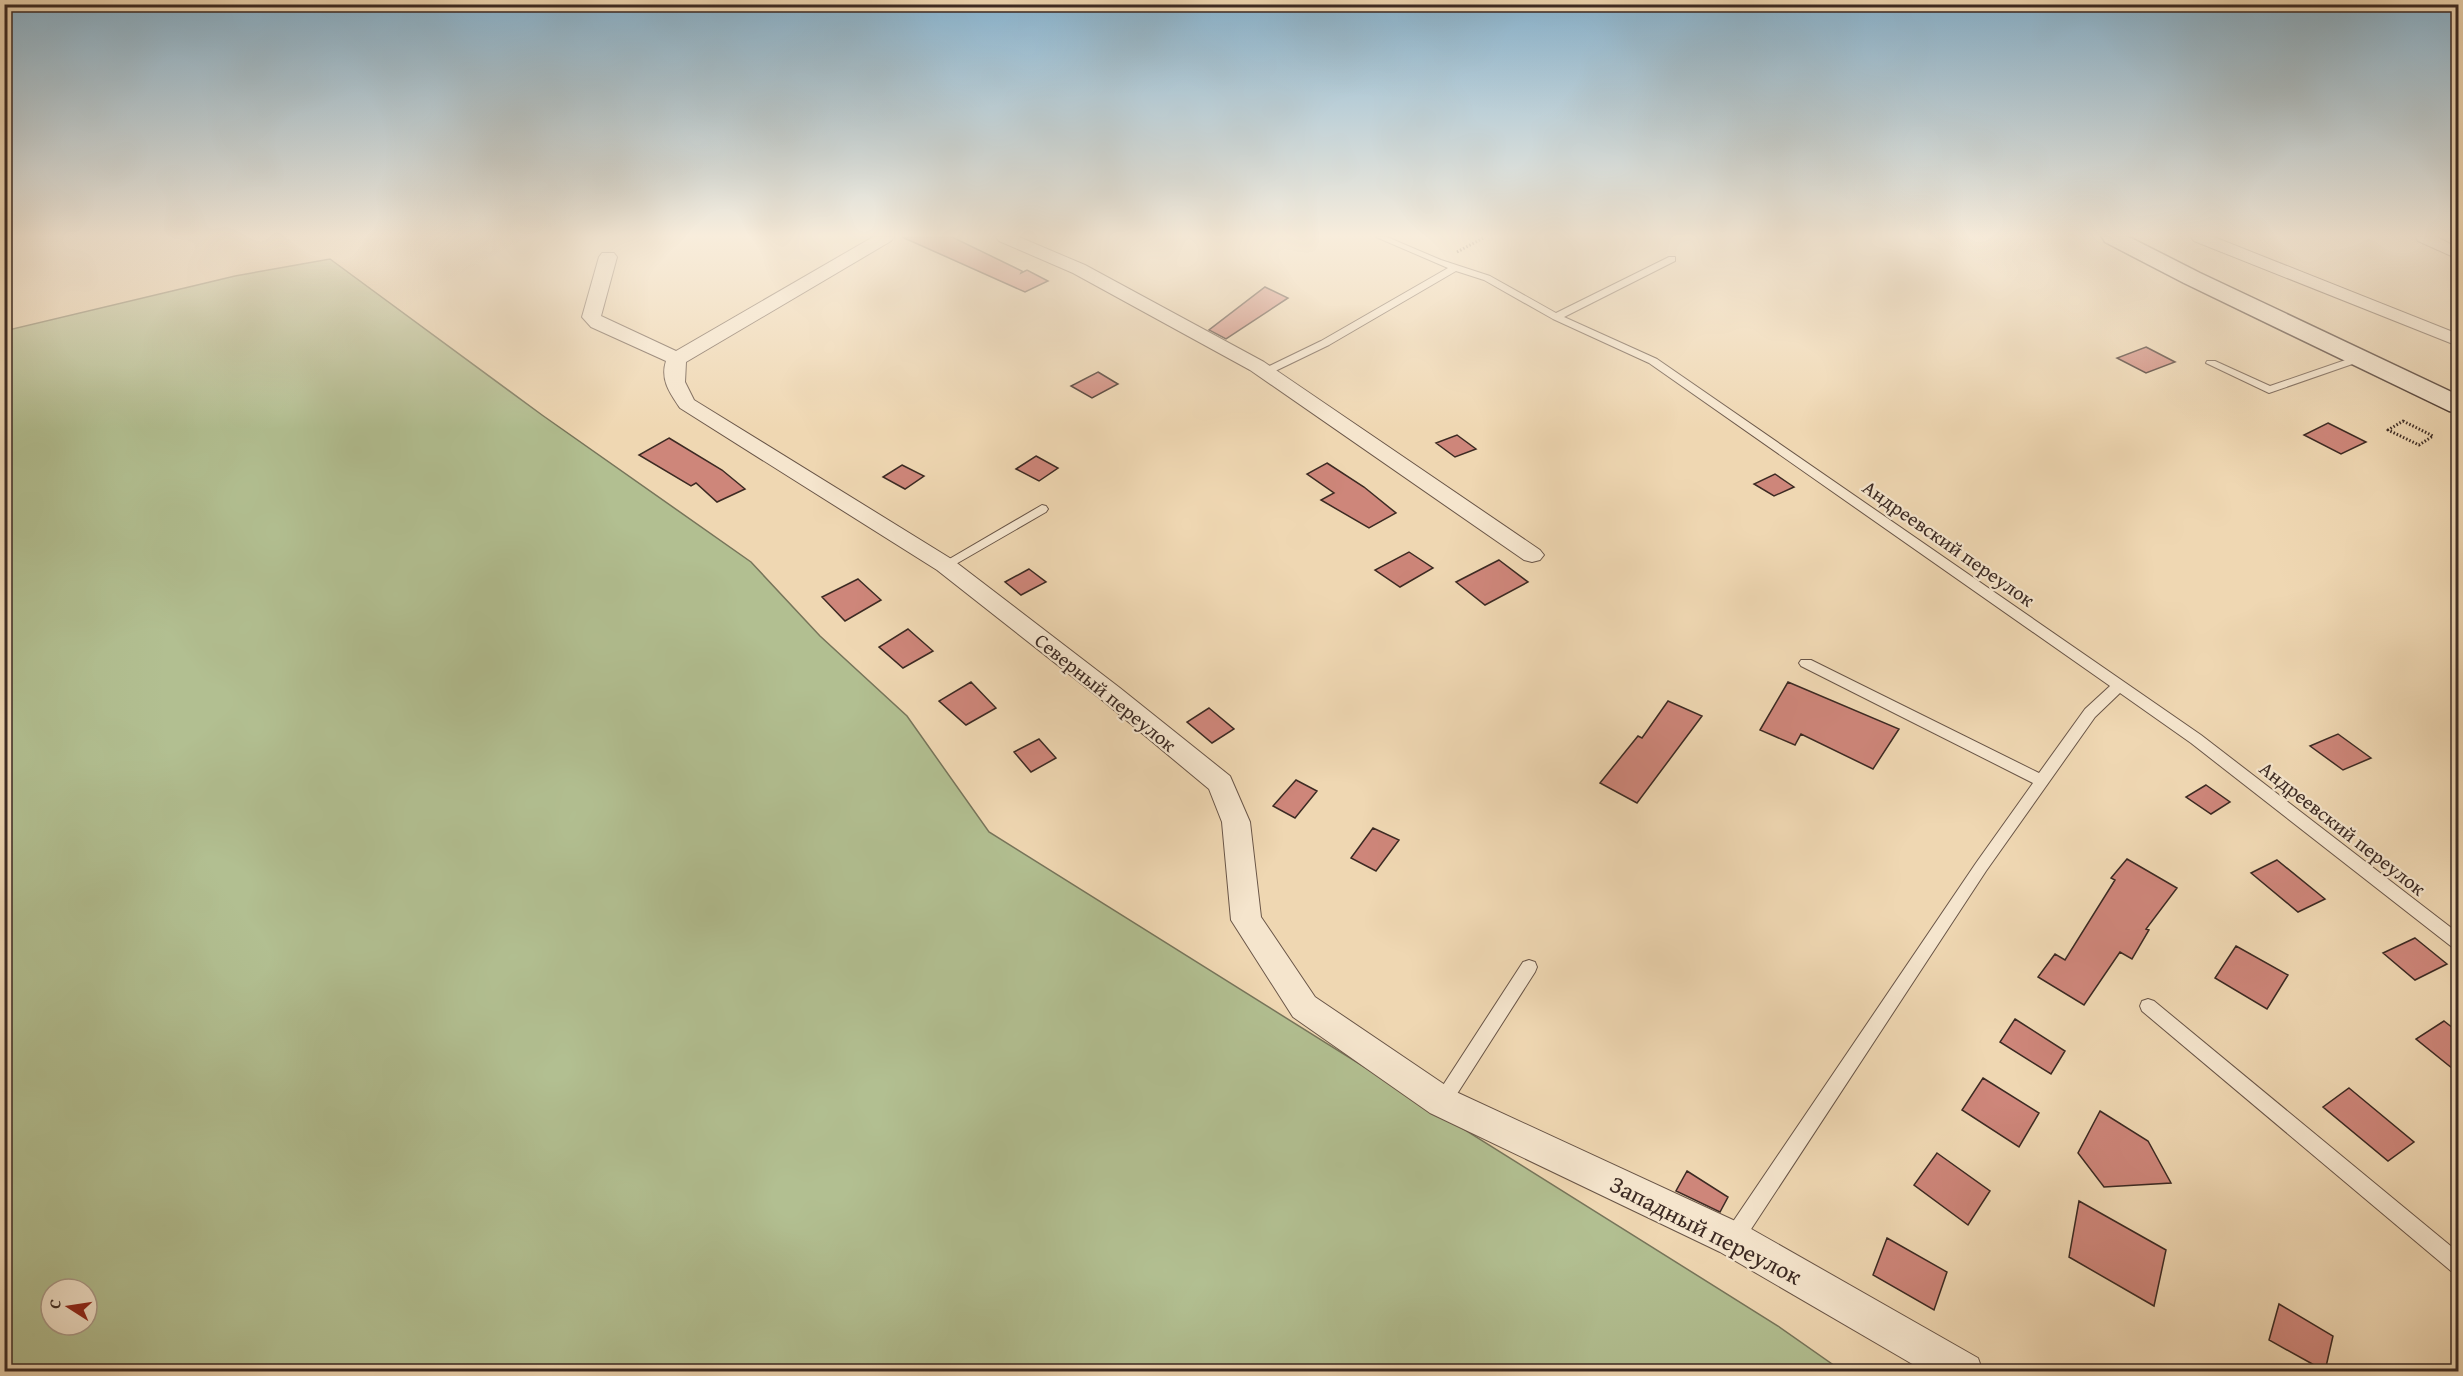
<svg xmlns="http://www.w3.org/2000/svg" width="2463" height="1376" viewBox="0 0 2463 1376" font-family="'Gentium Book Plus',serif">
<style>
.green{fill:#b2bf91;stroke:#77745a;stroke-width:1.5;fill-rule:evenodd}
.building{fill:#ce867a;stroke:#3c2a23;stroke-width:1.5}
.lines{fill:none;stroke-linecap:round;stroke-linejoin:round}
.service-casing{stroke:#695547;stroke-width:2}
.minor-casing{stroke:#695547;stroke-width:2}
.secondary-casing{stroke:#3c2a23;stroke-width:3}
.path{stroke:#3c2a23;stroke-width:3;stroke-dasharray:1.5 2;stroke-linecap:butt}
.service{fill:#f5e5cd;fill-rule:evenodd}
.minor{fill:#f5e5cd;fill-rule:evenodd}
.secondary{fill:#f5e5cd;fill-rule:evenodd}
.labels{text-anchor:middle;dominant-baseline:central;stroke-width:4.5;stroke-linejoin:round;paint-order:stroke}
.street-label{font-size:20px;fill:#3c2a23;stroke:#f5e5cd}
.near-street-label{font-size:24px;fill:#3c2a23;stroke:#f5e5cd}
</style>
<rect width="100%" height="100%" fill="#efd7b2"/>
<filter id="stains"><feTurbulence type="fractalNoise" baseFrequency=".00333" numOctaves="4"/><feColorMatrix values="0 0 0 0 .2 0 0 0 0 .09 0 0 0 0 .02 0 0 0 .5 -.17"/></filter>
<radialGradient id="worn" r=".72"><stop offset=".6" stop-color="#630" stop-opacity="0"/><stop offset="1" stop-color="#630" stop-opacity=".3"/></radialGradient>
<!-- green -->
<path class="green" d="M330 259 542 415 751 562 820 636 907 716 989 832 1778 1326 1842 1371H5L4 331 235 276ZM51 1289H87V1325H51Z"/>
<!-- building -->
<path class="building" d="M902 237H952L1022 271 1021 273 1027 270 1048 281 1025 292Z
M1265 287 1288 298 1226 339 1209 330Z
M2146 347 2175 362 2146 373 2117 358Z
M1098 372 1118 384 1092 398 1071 386Z
M2328 423 2366 442 2341 454 2304 435Z
M1457 435 1476 449 1455 457 1436 443Z
M669 438 722 470 745 489 717 502 696 483 691 486 639 455Z
M1036 456 1058 468 1039 481 1016 469Z
M1327 463 1364 487 1396 513 1369 528 1321 500 1334 493 1307 474Z
M902 465 924 476 905 489 883 477Z
M1775 474 1794 487 1774 496 1754 484Z
M1409 552 1433 568 1400 587 1375 570Z
M1499 560 1528 582 1485 605 1456 582Z
M1029 569 1046 582 1021 595 1005 582Z
M858 579 881 600 845 621 822 597Z
M908 629 933 651 903 668 879 647Z
M971 682 996 708 966 725 939 701Z
M1788 682 1899 729 1873 769 1801 734 1795 745 1760 730Z
M1668 701 1702 716 1637 803 1600 783 1638 736 1642 738Z
M1209 708 1234 729 1212 743 1187 722Z
M2338 734 2371 758 2343 770 2310 746Z
M1039 739 1056 758 1031 772 1014 752Z
M1296 780 1317 791 1295 818 1273 806Z
M2206 785 2230 802 2211 814 2186 797Z
M1373 828 1399 840 1376 871 1351 858Z
M2127 859 2177 888 2146 929 2149 930 2132 959 2120 952 2084 1005 2038 977 2055 954 2065 960 2115 880 2111 878Z
M2277 860 2325 899 2298 912 2251 873Z
M2415 938 2447 964 2415 980 2383 953Z
M2236 946 2288 975 2267 1009 2215 978Z
M2015 1019 2065 1051 2051 1074 2000 1042Z
M2444 1021 2458 1032V1073L2416 1039Z
M1983 1078 2039 1113 2019 1147 1962 1110Z
M2349 1088 2414 1142 2388 1161 2323 1107Z
M2100 1111 2148 1141 2171 1183 2104 1187 2078 1153Z
M1937 1153 1990 1191 1968 1225 1914 1185Z
M1687 1171 1728 1197 1720 1212 1676 1191Z
M2079 1201 2166 1250 2154 1306 2069 1257Z
M1887 1238 1947 1272 1934 1310 1873 1275Z
M2279 1304 2333 1336 2325 1371 2269 1340Z"/>
<g class="lines">
<!-- service casing -->
<g class="service-casing">
<path id="service" d="M1376 237H1387L1441 260 1490 276 1556 313 1669 257H1675V261L1564 317 1657 359 2201 735 2458 933V949L2452 947 2191 743 2120 693 2095 717 1986 871 1740 1246 1733 1248 1726 1246 1724 1239 1726 1232 1976 863 2033 783 1801 666 1799 663 1801 660H1811L2039 773 2085 709 2110 686 1649 363 1553 319 1484 280 1456 271 1329 345 1269 374H1261V370L1321 341 1448 268Z
M2360 355 2365 358 2364 360 2269 393 2206 363 2207 361H2215L2270 386Z
M1042 505 1046 506 1048 509 1046 512 949 568H941L939 565Z
M1529 960 1535 962 1537 967 1535 972 1448 1108 1442 1110 1436 1108 1433 1102 1436 1096 1523 962Z
M2148 999 2154 1001 2458 1252V1273L2451 1271 2142 1011 2140 1006 2142 1001Z"/>
</g>
<!-- minor casing -->
<g class="minor-casing">
<path id="minor" d="M873 237H894L891 241 686 362 685 382 694 400 953 560 1120 688 1230 776 1250 822 1261 917 1315 997 1454 1091 1746 1226 1978 1358 1983 1372H1926L1720 1252 1430 1113 1293 1017 1231 920 1222 822 1209 789 1102 700 937 570 680 408C670 393 660 380 666 361L591 327 582 317 599 257 602 253H614L617 257 601 316 676 351Z
M996 237H1019L1085 265 1264 362 1540 550 1544 555 1540 560 1532 562 1524 560 1250 370 1073 273 999 241Z
M2191 237H2214L2458 334V346L2194 241Z
M2416 237H2437L2458 248V259L2418 241Z"/>
</g>
<!-- secondary casing -->
<g class="secondary-casing">
<path id="secondary" d="M2102 237H2129L2200 273 2458 395V413L2449 411 2184 283 2105 242Z"/>
</g>
<!-- path -->
<path class="path" d="M1457 252 1485 237
M2403 421 2433 436 2419 445 2388 430Z"/>
<!-- service -->
<use href="#service" class="service"/>
<!-- minor -->
<use href="#minor" class="minor"/>
<!-- secondary -->
<use href="#secondary" class="secondary"/>
</g>
<!-- sky -->
<linearGradient id="sky" x2="0" y2="1"><stop stop-color="#89b6d3"/><stop offset="0.55" stop-color="#f8eddc"/><stop offset="1" stop-color="#f8eddc" stop-opacity="0"/></linearGradient>
<rect width="2463" height="429" fill="url(#sky)"/>
<g class="labels">
<!-- street labels -->
<g class="street-label">
<text transform="translate(1949 543) rotate(35)">Андреевский переулок</text>
<text transform="translate(1106 692) rotate(39)">Северный переулок</text>
<text transform="translate(2343 828) rotate(38)">Андреевский переулок</text>
</g>
<!-- near-street labels -->
<g class="near-street-label">
<text transform="translate(1706 1230) rotate(27)">Западный переулок</text>
</g>
</g>
<!-- margin -->
<rect width="2463" height="1376" fill="none" stroke="#efd7b2" stroke-width="24"/>
<rect x="6" y="6" width="2451" height="1364" fill="none" stroke="#3c2a23" stroke-width="3"/>
<rect x="12" y="12" width="2439" height="1352" fill="none" stroke="#3c2a23" stroke-width="1.5"/>
<!-- north arrow -->
<g transform="translate(69 1307) rotate(282)"><circle r="28" fill="#f5e5cd" stroke="#ab9a89" stroke-width="1.5"/>
<path d="M0-4.5L10 22L0 15L-10 22Z" fill="#8f2418"/>
<text y="-9" font-size="16" font-weight="bold" text-anchor="middle" fill="#3c2a23">С</text>
</g>
<rect width="100%" height="100%" filter="url(#stains)"/>
<rect width="100%" height="100%" fill="url(#worn)"/>
</svg>
